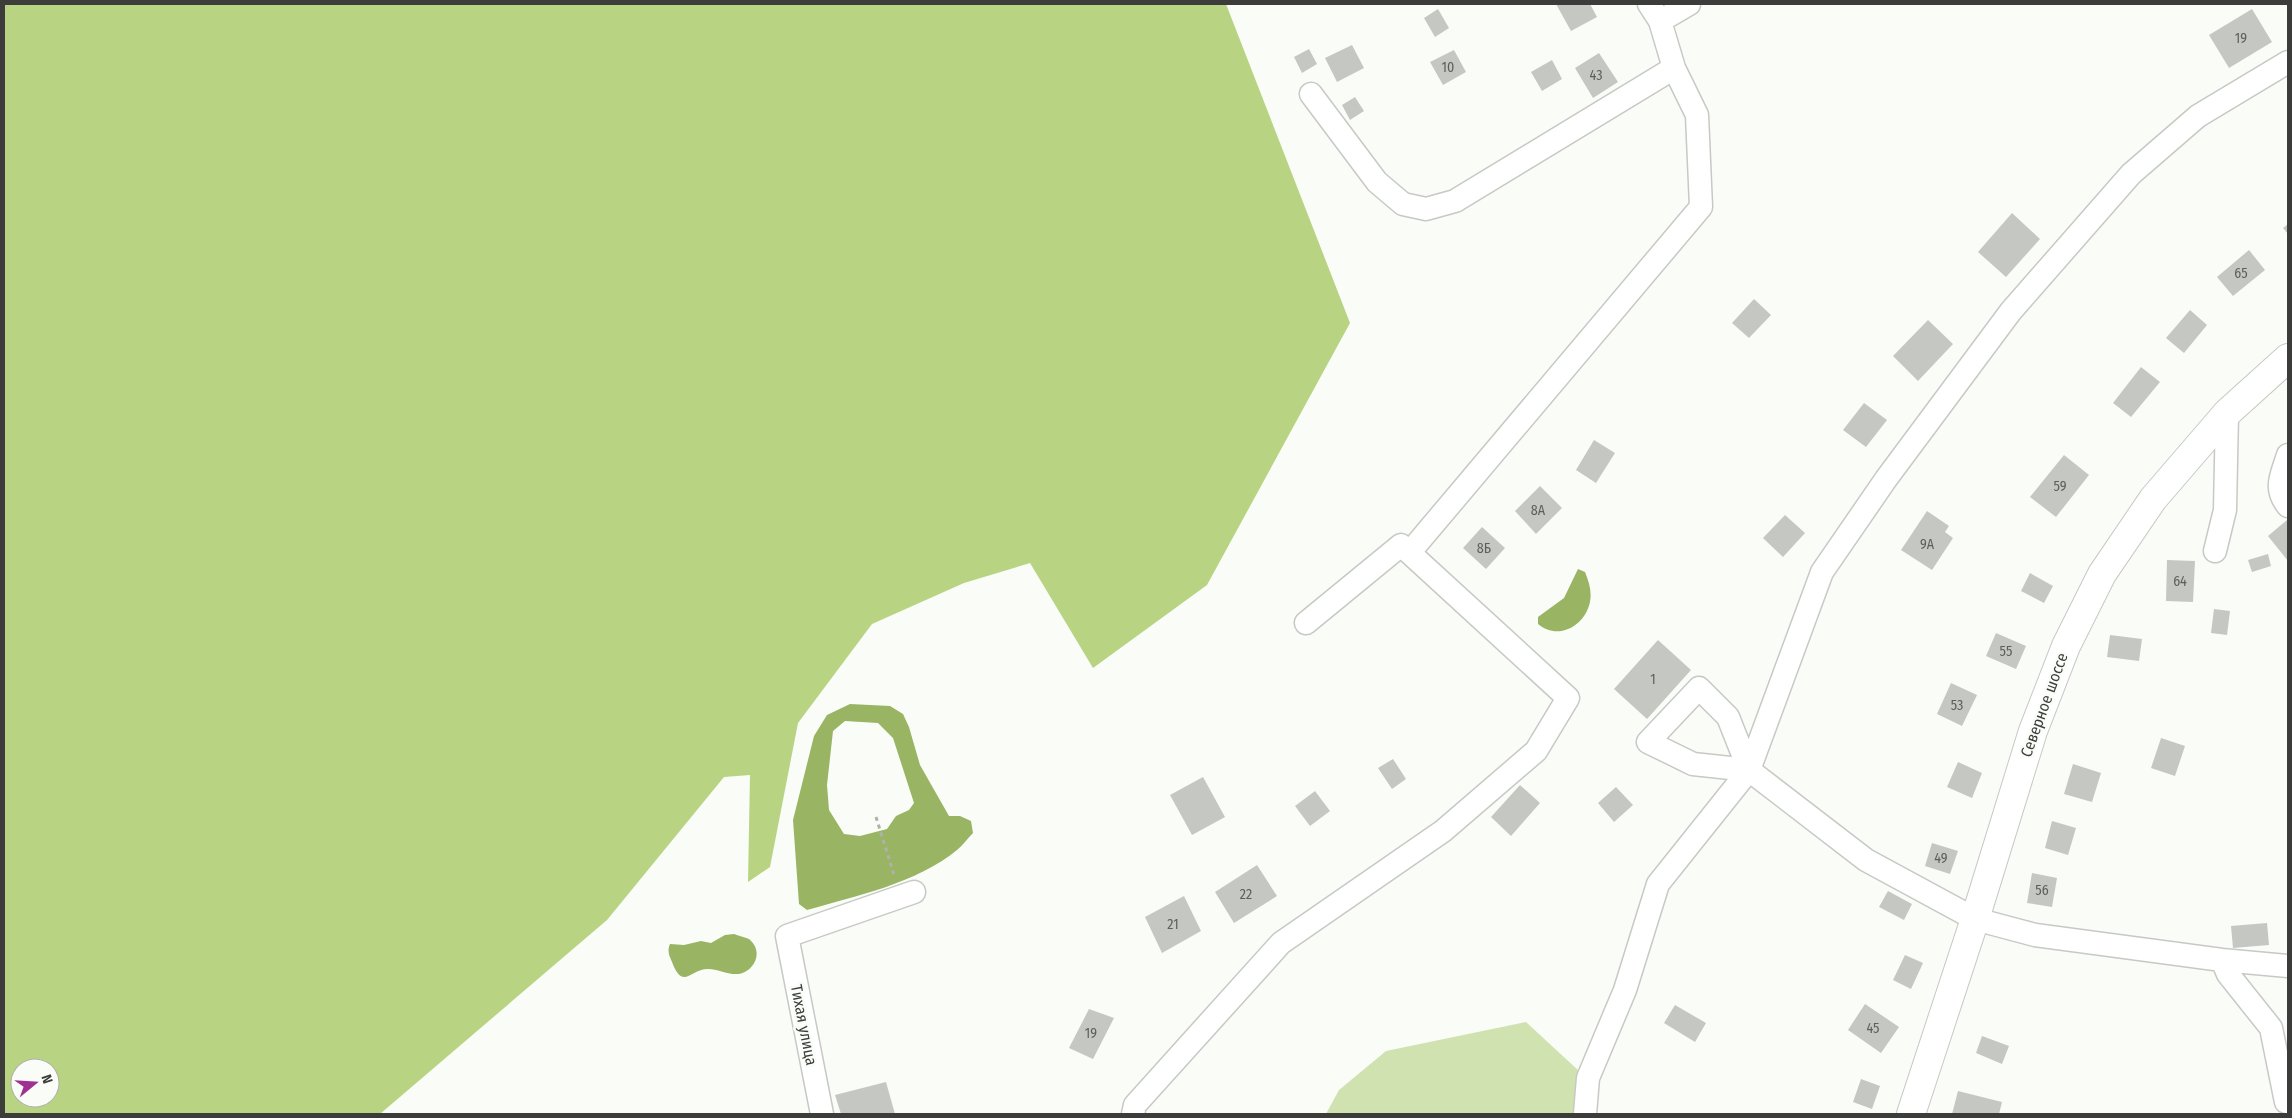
<svg xmlns="http://www.w3.org/2000/svg" width="2292" height="1118" viewBox="0 0 2292 1118" font-family="'Fira Sans Condensed',sans-serif">
<style>
.green{fill:#d0e2b0}
.forest{fill:#b8d482;fill-rule:evenodd}
.water{fill:#99b463;fill-rule:evenodd}
.building{fill:#c5c7c2}
.lines{fill:none;stroke-linecap:round;stroke-linejoin:round}
.minor-casing{stroke:#c7c9c4;stroke-width:25}
.major-casing{stroke:#c7c9c4;stroke-width:30}
.path{stroke:#b0b1ad;stroke-width:3;stroke-dasharray:4 4;stroke-linecap:butt}
.minor{stroke:#fff;stroke-width:22}
.major{stroke:#fff;stroke-width:28}
.labels{text-anchor:middle;dominant-baseline:central;stroke-width:5;stroke-linejoin:round;paint-order:stroke}
.number-label{font-size:14px;fill:#5e5f5c}
.street-label{font-size:16px;fill:#3c3c3a;stroke:#fafcf7}
</style>
<rect width="100%" height="100%" fill="#fafcf7"/>
<!-- green -->
<path class="green" d="M1526 1022 1579 1071 1576 1114H1326L1339 1090 1386 1051Z"/>
<!-- forest -->
<path class="forest" d="M4 4H1226L1350 323 1207 585 1093 668 1030 563 964 583 872 624 798 723 770 867 748 882 750 775 724 777 607 920 380 1114H4ZM20 1068H50V1098H20Z"/>
<!-- water -->
<path class="water" d="M1578 569 1585 572C1589 582 1592 591 1590 602 1585 626 1558 641 1538 624V617L1564 598Z
M850 704 890 706 903 714 909 727 920 765 949 816H960L971 821 973 833C968 838 963 845 957 850 917 883 856 896 807 910L799 904 793 820 814 736 827 715ZM845 721 878 723 893 738 914 803 909 810 896 816 887 829 860 836 844 834 829 810 827 785 833 731Z
M734 934C738 936 745 937 749 939 764 951 755 971 739 974 727 975 718 969 708 969 690 969 683 991 672 962 669 955 667 951 670 944L684 945 701 941 711 943 725 935Z"/>
<!-- building -->
<path class="building" d="M1556 4H1590L1597 17 1571 31Z
M1438 9 1449 28 1435 37 1424 18Z
M2252 9 2272 42 2229 68 2209 35Z
M1352 45 1364 68 1337 82 1325 58Z
M1309 49 1317 64 1302 73 1294 57Z
M1454 50 1466 72 1443 85 1430 62Z
M1599 53 1618 82 1593 98 1575 68Z
M1552 60 1562 79 1542 91 1531 72Z
M1355 97 1364 111 1350 120 1342 105Z
M2012 213 2040 239 2006 277 1978 252Z
M2288 224V234L2283 228Z
M2249 250 2265 270 2233 296 2217 277Z
M1754 299 1771 315 1749 338 1732 323Z
M2190 310 2207 325 2184 353 2166 338Z
M1928 320 1953 344 1918 381 1893 356Z
M2141 367 2160 382 2131 417 2113 403Z
M1864 403 1887 420 1866 447 1843 430Z
M1594 440 1615 453 1596 483 1576 470Z
M2064 455 2089 475 2056 517 2030 497Z
M1540 486 1562 508 1536 534 1515 511Z
M1927 511 1949 526 1945 532 1953 538 1932 570 1901 550Z
M1785 515 1805 533 1783 557 1763 538Z
M2287 520 2288 521V561L2268 536Z
M1482 527 1505 548 1486 569 1463 548Z
M2268 554 2271 566 2252 572 2248 560Z
M2167 560 2195 561 2193 602 2166 601Z
M2030 573 2053 586 2044 603 2021 591Z
M2214 609 2230 611 2227 635 2211 633Z
M1996 633 2026 646 2016 669 1986 656Z
M2110 635 2142 639 2139 661 2107 657Z
M1658 640 1691 670 1647 719 1614 689Z
M1951 683 1977 695 1962 726 1937 714Z
M2161 738 2185 746 2175 776 2151 768Z
M1393 759 1406 779 1392 789 1378 768Z
M1958 762 1982 773 1972 798 1947 787Z
M2073 764 2101 773 2092 802 2064 794Z
M1203 777 1225 817 1192 835 1170 795Z
M1520 785 1540 803 1511 836 1491 817Z
M1616 787 1633 805 1614 822 1598 803Z
M1315 791 1330 811 1310 826 1295 806Z
M2052 821 2076 828 2068 855 2045 848Z
M1932 843 1958 851 1950 874 1925 866Z
M1257 865 1277 896 1234 923 1215 892Z
M2032 873 2057 878 2052 907 2027 903Z
M1888 891 1912 904 1904 920 1879 907Z
M1184 896 1201 931 1162 953 1145 917Z
M2267 923 2269 945 2233 948 2231 926Z
M1905 955 1923 963 1911 989 1893 980Z
M1865 1004 1899 1027 1881 1053 1848 1030Z
M1675 1005 1706 1023 1695 1042 1664 1023Z
M1089 1009 1114 1018 1093 1059 1069 1048Z
M1982 1036 2009 1046 2002 1064 1976 1053Z
M1861 1079 1880 1086 1872 1109 1853 1102Z
M886 1082 895 1114H841L835 1095Z
M1958 1091 2002 1102 1999 1114H1952Z"/>
<g class="lines">
<!-- minor casing -->
<g class="minor-casing">
<path id="minor" d="M1660 21 1689 4
M1311 94 1377 182 1403 204 1426 209 1455 201 1674 68
M2288 455C2282 475 2273 488 2288 506
M2215 551 2225 510 2227 413
M1410 552 1701 207 1697 115 1674 68 1660 21 1649 4
M1749 770 1693 764 1648 742 1699 688 1728 717 1749 770 1866 860 1975 919 2035 935 2222 960 2288 966
M2222 960 2228 974 2271 1028 2286 1102H2288
M822 1114 787 936 914 892
M1133 1114 1135 1105 1281 943 1443 831 1536 751 1568 698 1401 545 1306 623
M1585 1114 1588 1078 1625 990 1658 884 1749 770 1822 572 1886 479 2011 311 2131 174 2198 116 2288 62"/>
</g>
<!-- major casing -->
<g class="major-casing">
<path id="major" d="M1911 1114 1975 919 2033 731 2066 646 2102 574 2153 499 2227 413 2288 358"/>
</g>
<!-- path -->
<path class="path" d="M876 817 895 878"/>
<!-- minor -->
<use href="#minor" class="minor"/>
<!-- major -->
<use href="#major" class="major"/>
</g>
<g class="labels">
<!-- number labels -->
<g class="number-label">
<text x="2241" y="38">19</text>
<text x="1448" y="67">10</text>
<text x="1596" y="75">43</text>
<text x="2241" y="273">65</text>
<text x="2060" y="486">59</text>
<text x="1538" y="510">8А</text>
<text x="1927" y="544">9А</text>
<text x="1484" y="548">8Б</text>
<text x="2180" y="581">64</text>
<text x="2006" y="651">55</text>
<text x="1653" y="679">1</text>
<text x="1957" y="705">53</text>
<text x="1941" y="858">49</text>
<text x="2042" y="890">56</text>
<text x="1246" y="894">22</text>
<text x="1173" y="924">21</text>
<text x="1873" y="1028">45</text>
<text x="1091" y="1033">19</text>
</g>
<!-- street labels -->
<g class="street-label">
<text transform="translate(2044 705) rotate(-70)">Северное шоссе</text>
<text transform="translate(804 1025) rotate(79)">Тихая улица</text>
</g>
</g>
<!-- border -->
<rect width="2292" height="1118" fill="none" stroke="#3c3c3a" stroke-width="10"/>
<!-- north arrow -->
<g transform="translate(35 1083) rotate(72)"><circle r="24" fill="#fafcf7" stroke="#aeafab"/>
<path d="M0-4L9 19L0 12L-9 19Z" fill="#9e3192"/>
<text y="-8" font-size="14" font-weight="bold" text-anchor="middle" fill="#3c3c3a">N</text>
</g>
</svg>
